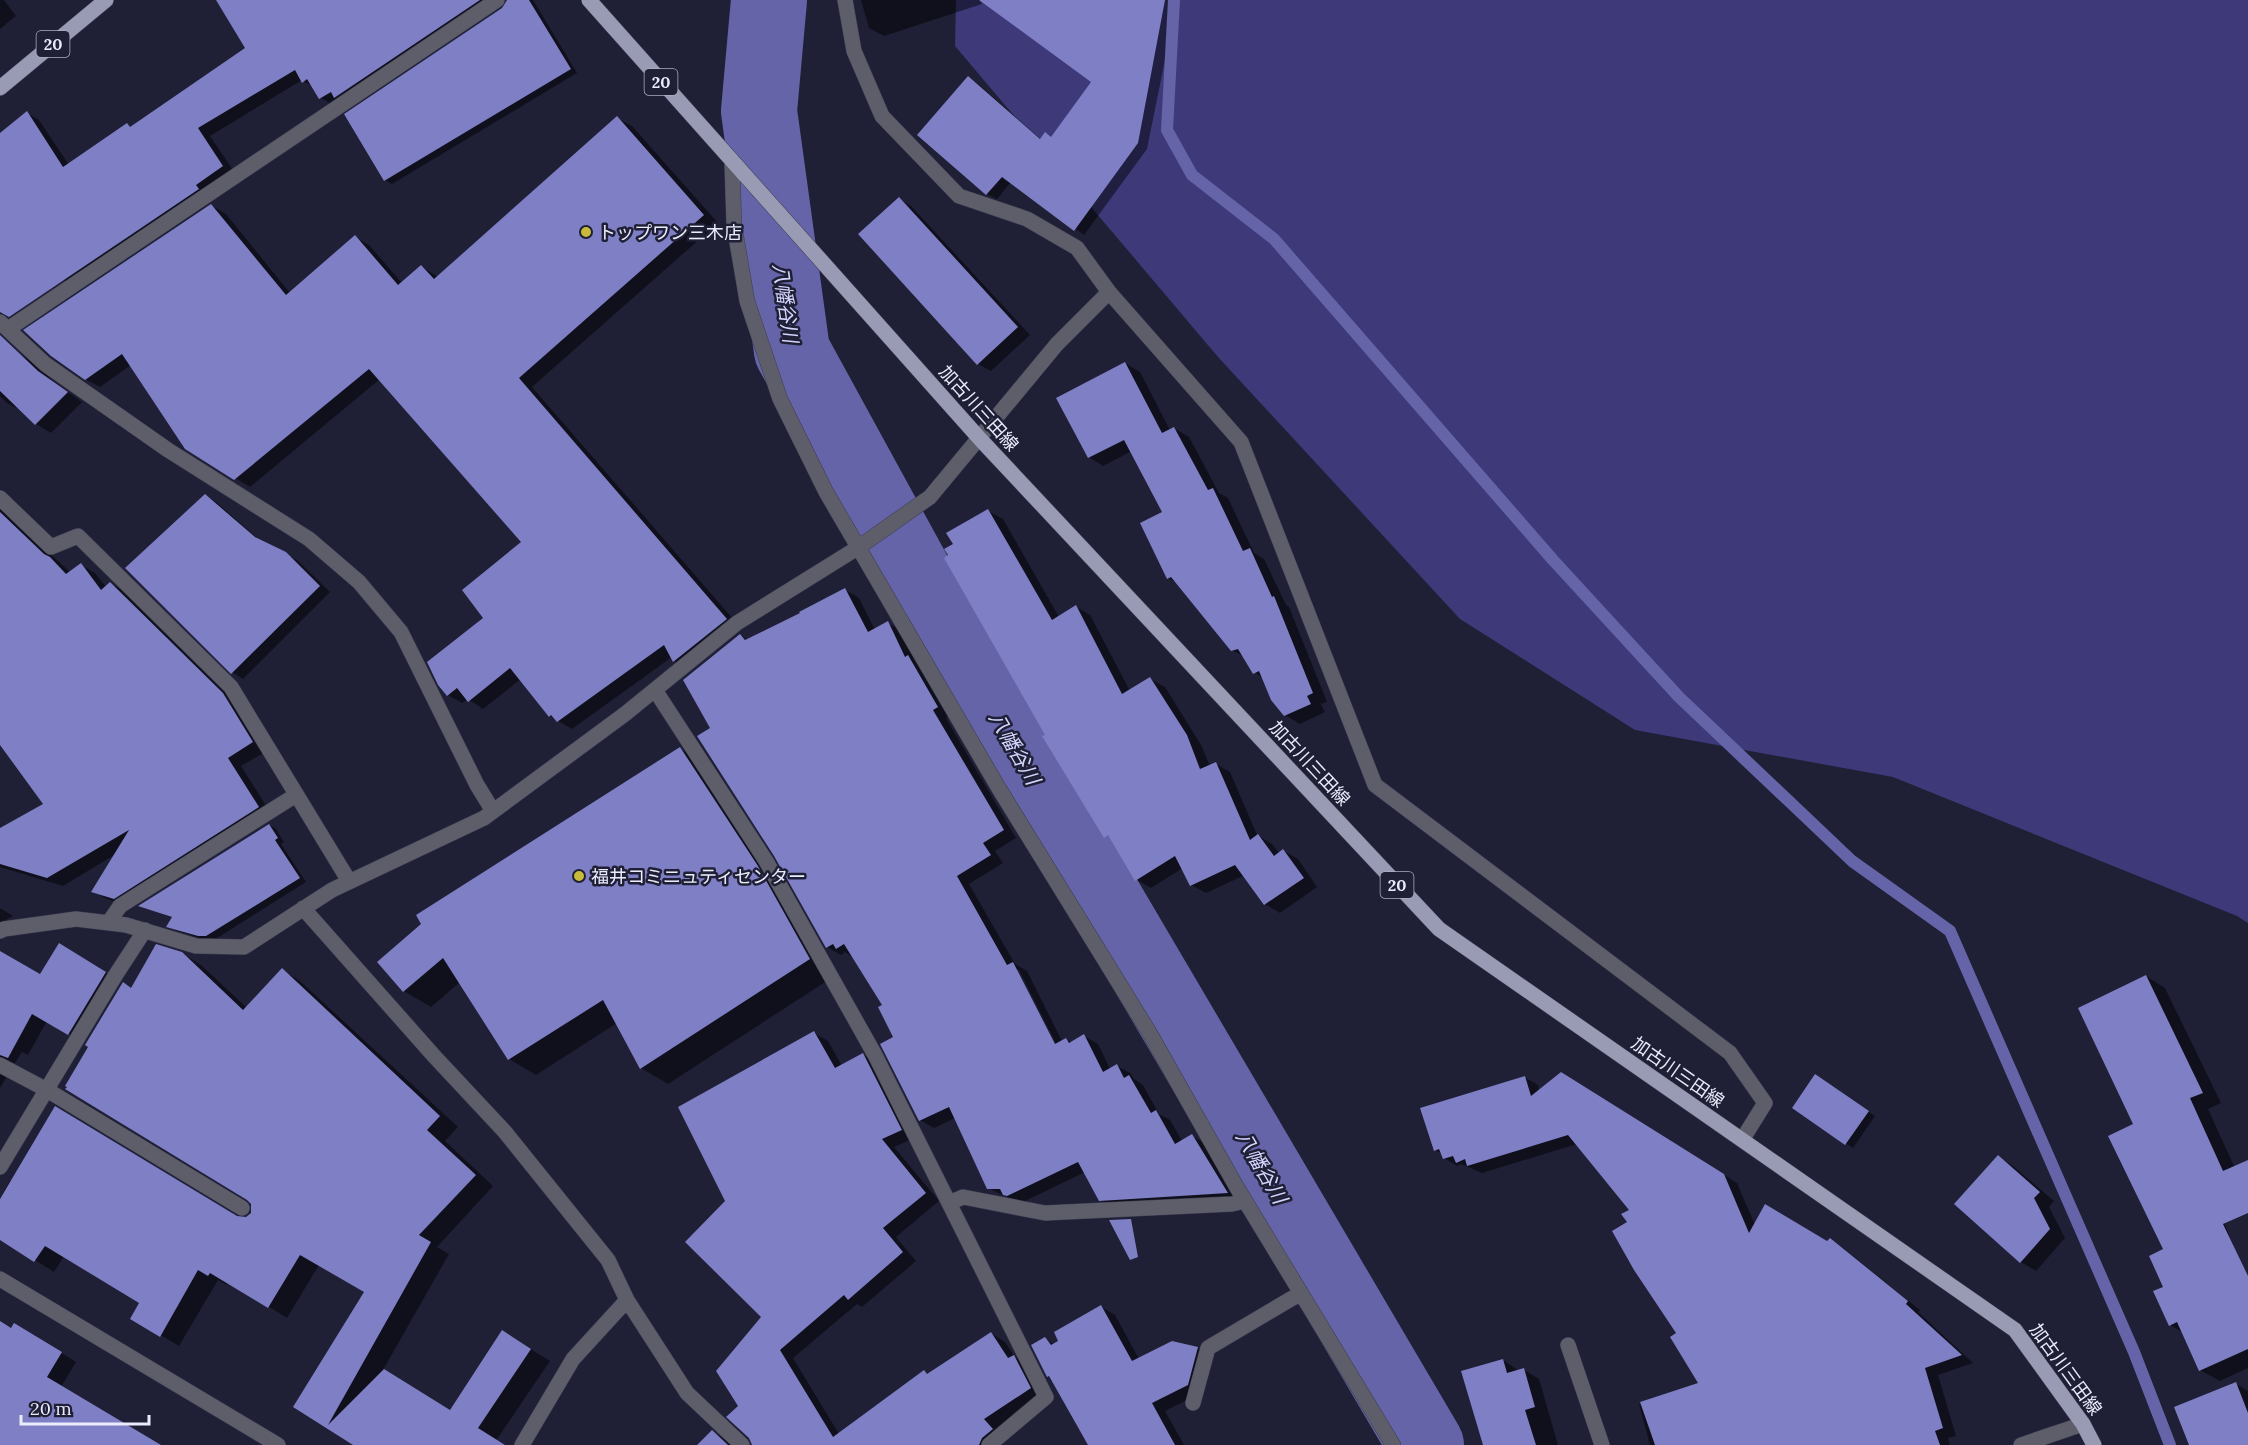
<svg xmlns="http://www.w3.org/2000/svg" width="2248" height="1445" viewBox="0 0 2248 1445" font-family="Lora,'Noto Sans JP',serif">
<style>
.green{fill:#3e3a7a}
.shadow{fill:#0007;fill-rule:evenodd}
.lines{fill:none;stroke-linecap:round;stroke-linejoin:round}
.stream{stroke:#6564a8;stroke-width:12}
.river{stroke:#6564a8;stroke-width:76}
.building{fill:#7f7fc6}
.minor-casing{stroke:#3b3c52;stroke-width:16}
.primary-casing{stroke:#3b3c52;stroke-width:16}
.minor{stroke:#5d5e6a;stroke-width:15}
.primary{stroke:#999ab4;stroke-width:15}
.poi-dot{fill:#c8bb3b;stroke:#1f1f36;stroke-width:2}
.labels{text-anchor:middle;dominant-baseline:central;stroke-width:5;stroke-linejoin:round;paint-order:stroke}
.shield{fill:#1f1f36;stroke:#adaec0;stroke-width:1.5}
.shield-label{font-size:16px;font-weight:bold;fill:#eaebfb}
.poi-label{font-size:18px;fill:#eaebfb;stroke:#1f1f36;text-anchor:start}
.street-label{font-size:18px;fill:#eaebfb;stroke:#1f1f36}
.water-label{font-size:20px;font-style:italic;fill:#d3d5fd;stroke:#1f1f36}
</style>
<rect width="100%" height="100%" fill="#1f1f36"/>
<!-- green -->
<path class="green" d="M956 0H2248V923L2237 916 1893 777 1635 730 1460 619 1218 357 955 46Z"/>
<!-- shadow -->
<path class="shadow" d="M0 0H4L16 16 0 29Z
M218 0H502L333 105 321 98 315 88 302 80 210 136 235 173 76 287 63 280 0 309V135L27 113 39 120 69 165 127 125 132 128 247 48Z
M508 0H533L577 73 392 184 385 180 504 9Z
M861 0H980L982 4 884 36 869 28Z
M982 0H1177L1147 149 1084 235 1011 182 997 199 987 194 969 78 978 84 1042 140 1052 138 1094 82Z
M617 118 632 126 718 223 532 387 740 627 689 669 674 661 672 657 572 729 550 716 521 679 483 709 468 699 462 703 448 695 524 543 380 379 250 487 186 448 131 365 100 387 85 379 212 206 226 214 290 293 355 237 369 245 402 283 421 266 438 277Z
M899 199 911 206 1030 335 991 371 978 364Z
M16 352 31 361 54 382 82 402 51 433 36 424 23 411 7 403 0 396V368Z
M1125 363 1140 372 1170 430 1174 428 1189 437 1219 493 1228 498 1254 553 1264 559 1286 605 1289 607 1327 702 1321 704 1325 712 1300 724 1285 715 1263 678 1254 672 1245 657 1232 650 1179 584 1168 578 1164 513 1132 451 1103 466 1089 457Z
M206 496 216 502 263 543 297 560 330 592 243 679 232 672Z
M0 501 8 515 71 573 81 565 95 573 106 587 110 583 125 592 238 703 267 751 241 766 272 815 129 906 107 899 93 891 116 854 63 886 0 867V830L45 805 0 742Z
M988 511 1003 519 1059 617 1076 607 1090 615 1130 691 1150 679 1165 687 1201 745 1210 766 1216 764 1230 772 1257 835 1272 844 1280 854 1284 851 1298 859 1317 887 1280 913 1265 904 1245 875 1206 893 1191 885 1183 868 1151 888 1137 880 1113 841 1105 836 950 556 955 544Z
M845 590 859 598 875 630 888 623 901 631 950 715 946 718 1016 838 995 851 1003 863 969 884 1015 964 1027 971 1062 1041 1066 1039 1072 1043 1084 1036 1098 1044 1110 1069 1117 1066 1130 1073 1134 1079 1143 1085 1159 1114 1170 1120 1182 1141 1192 1136 1206 1144 1240 1200 1114 1208 1100 1200 1085 1172 1021 1203 1018 1202 988 1188 955 1118 934 1128 920 1120 884 1005 853 954 851 956 845 952 841 955 827 947 776 855 712 729 740 635 748 640ZM1016 970H1019L1059 1050 1057 1051Z
M680 749 707 764 836 975 668 1084 641 1068 617 1023 536 1075 509 1059 460 982 431 1007 404 991 379 962Z
M269 825 276 829 284 842 281 844 306 882 214 940H206L175 930 168 926 173 918 141 906Z
M0 908 13 916 0 923Z
M0 953 40 976 74 953 119 981 83 1042 47 1021 28 1055 22 1052 15 1063 6 1068V1078L0 1088Z
M181 953 201 965 247 1008 282 970 300 981 458 1127 445 1141 493 1186 437 1247 449 1254 383 1370 451 1411 503 1332 550 1361 493 1445H356L345 1435 297 1402 366 1292 319 1265 287 1318 229 1282 227 1285 218 1280 179 1346 132 1318 141 1302 64 1256 54 1272 0 1238V1198L10 1181 243 1219 251 1215 253 1207 132 989Z
M2146 976 2165 988 2221 1103 2208 1109 2244 1188 2216 1202 2248 1283V1368L2220 1381 2200 1370 2184 1333 2170 1325 2165 1288V1250L2135 1125Z
M814 1033 828 1041 842 1066 863 1055 876 1063 914 1138 894 1147 939 1201 896 1237 916 1261 862 1307 857 1304 793 1358 839 1434 924 1372 929 1375 992 1334 1005 1342 1015 1357 1028 1364 1044 1396 996 1428 1006 1437 998 1445H752L740 1406 764 1317 727 1202Z
M1524 1077 1538 1085 1539 1091 1574 1081 1737 1183 1755 1225 1827 1243 1830 1240 1843 1248 1920 1310 1918 1312 1973 1363 1938 1375 1956 1436 1948 1438 1950 1445H1650L1639 1404 1700 1384 1629 1223 1631 1211 1577 1144 1482 1173 1461 1164 1457 1166 1444 1158 1442 1154 1435 1150Z
M1822 1080 1875 1116 1853 1148 1794 1108Z
M1999 1157 2013 1166 2054 1201 2049 1207 2065 1238 2036 1271 2021 1262Z
M1101 1307 1115 1315 1139 1359 1198 1348 1211 1356 1201 1393 1165 1411 1184 1445H1090L1052 1379 1048 1376 1045 1339 1055 1345Z
M0 1322 12 1329 30 1333 76 1362 61 1387 138 1445H9L0 1440Z
M1503 1360 1519 1371 1524 1370 1539 1379 1558 1445H1492Z
M2236 1384 2248 1391V1445H2191Z
M713 1432 726 1440 731 1445H700Z"/>
<g class="lines">
<!-- stream -->
<path class="stream" d="M1174 0 1167 130 1192 175 1274 239 1553 560 1679 697 1852 861 1950 931 2134 1352 2170 1445"/>
<!-- river -->
<path class="river" d="M769 0 759 111 792 351 925 594 1426 1445"/>
</g>
<!-- building -->
<path class="building" d="M216 0H480L334 98 331 92 319 99 307 79 302 83 295 70 198 128 223 166 196 185 199 189 9 317 0 312V133L27 111 63 167 127 123 130 127 245 48Z
M507 0H529L571 69 384 181 344 114 502 8Z
M979 0H1165L1138 143 1074 231 1002 177 986 195 917 135 968 76 1040 139 1045 132 1051 137 1091 82Z
M617 116 704 215 519 378 727 619 673 662 664 645 557 722 551 715 549 717 510 668 468 702 457 688 447 696 438 685 427 662 483 618 462 590 521 542 369 369 234 480 185 449 122 354 85 380 51 356 23 330 211 204 286 295 355 235 398 285 421 265 434 279Z
M899 197 1018 327 977 365 858 234Z
M0 335 38 371 68 392 35 425 0 391Z
M1125 362 1162 433 1174 427 1208 490 1213 488 1243 551 1250 548 1272 597 1274 596 1313 693 1307 696 1311 704 1284 716 1271 700 1259 671 1253 674 1238 649 1231 651 1171 577 1167 579 1140 523 1162 512 1124 440 1088 458 1056 398Z
M205 494 255 537 286 552 320 586 231 674 125 568Z
M988 509 1052 620 1076 605 1122 694 1150 677 1187 735 1200 769 1216 762 1250 840 1258 834 1274 856 1283 849 1304 878 1264 905 1235 865 1190 886 1175 856 1135 881 1108 835 1104 838 1042 736 1045 735 944 558 948 555 944 549 953 544 946 533Z
M0 512 44 554 50 557 66 574 81 563 101 590 110 582 223 693 253 742 228 758 259 807 114 899 91 892 129 830 47 878 0 864V828L43 804 0 745Z
M845 588 868 632 888 621 905 657 908 655 938 707 933 710 1004 830 983 843 991 855 957 876 1007 965 1013 962 1055 1044 1066 1038 1069 1043 1084 1034 1103 1072 1117 1064 1124 1078 1129 1075 1151 1113 1156 1110 1175 1144 1192 1134 1228 1193 1099 1201 1078 1162 1007 1196 1003 1195 1000 1189H987L949 1107 919 1121 880 1044 893 1037 878 1007 882 1005 844 944 836 949 833 944 826 948 774 856 697 736 710 728 683 680 740 634 745 640 800 613 799 612Z
M680 747 758 866 810 959 640 1069 603 1000 508 1060 443 958 403 992 377 962 421 924 416 915Z
M269 824 278 838 275 840 300 878 206 936H198L166 927 172 917 138 906Z
M59 943 106 972 68 1035 32 1014 8 1058 0 1055V951L40 974Z
M156 944 182 952 243 1010 282 968 440 1116 427 1130 476 1175 419 1235 431 1242 328 1425 384 1369 450 1410 502 1330 531 1349 478 1428 505 1445H353L293 1407 364 1292 300 1255 268 1308 210 1273 208 1276 198 1270 160 1337 130 1319 139 1303 45 1246 34 1262 0 1240V1199L55 1106 237 1216 246 1217 251 1213V1204L247 1200 65 1089 67 1087 65 1086 88 1047 85 1045 123 982 131 988Z
M2146 975 2203 1093 2190 1098 2223 1171 2248 1160V1213L2223 1224 2248 1276V1349L2199 1371 2177 1322 2169 1326 2153 1291 2163 1287 2149 1256 2163 1249 2108 1136 2133 1124 2078 1008Z
M814 1031 835 1068 863 1053 902 1130 882 1139 926 1193 883 1228 903 1252 848 1300 844 1295 780 1350 833 1437 924 1370 927 1374 991 1332 1008 1358 1014 1355 1031 1388 984 1419 993 1429 982 1438 979 1445H752L749 1438 726 1417 738 1406 716 1371 761 1317 685 1242 725 1201 678 1107Z
M1561 1072 1724 1174 1749 1233 1765 1204 1827 1241 1830 1238 1908 1301 1906 1304 1962 1355 1925 1368 1943 1428 1935 1431 1940 1445H1655L1640 1402 1698 1383 1670 1337 1676 1333 1634 1270 1612 1231 1627 1222 1621 1214 1629 1210 1568 1135 1467 1166 1465 1159 1456 1163 1453 1156 1443 1159 1439 1149 1434 1151 1420 1108 1525 1076 1531 1096Z
M1815 1074 1869 1111 1845 1145 1792 1108Z
M1998 1155 2040 1192 2034 1198 2050 1229 2020 1263 1954 1204Z
M1131 1219 1138 1257 1130 1260 1109 1220Z
M1101 1305 1132 1361 1172 1341 1198 1347 1188 1385 1152 1403 1175 1445H1088L1049 1376 1047 1377 1031 1345 1045 1337 1051 1345 1058 1341 1054 1332Z
M0 1321 11 1328 14 1323 62 1352 47 1377 161 1445H0Z
M1503 1359 1507 1373 1524 1368 1535 1407 1525 1410 1536 1445H1483L1461 1371Z
M2236 1382 2248 1413V1445H2189L2174 1407Z
M712 1430 728 1445H697Z"/>
<g class="lines">
<!-- minor casing -->
<g class="minor-casing">
<path id="minor" d="M845 0 854 51 882 116 959 196 1027 219 1077 248 1109 292 1241 442 1375 785 1730 1053 1765 1103 1742 1140
M732 163 734 225 747 301 780 399 826 492 998 787 1149 1032 1236 1186 1393 1445
M0 322 45 364 168 450 309 539 359 582 401 632 477 785 493 811
M8 329 497 0
M0 498 51 547 78 536 231 687 349 881
M655 690 766 861 875 1055 1046 1397 989 1445
M303 908 434 1056 505 1132 608 1260 627 1300 573 1359 522 1445
M109 922 120 906 296 795
M0 931 4 929 76 919 126 925 196 946 244 947 332 890 484 818 625 714 737 623 859 547 930 497 1057 344 1109 292
M0 1065 47 1090 242 1208
M0 1167 115 976 145 930
M949 1203 963 1197 1045 1213 1232 1204 1245 1201
M0 1279 278 1445
M627 1300 687 1393 742 1445
M1568 1345 1602 1445
M1193 1403 1208 1348 1301 1293
M2021 1445 2083 1424"/>
</g>
<!-- primary casing -->
<g class="primary-casing">
<path id="primary" d="M589 0 980 439 1439 929 2015 1330 2083 1424 2094 1445
M0 88 106 0"/>
</g>
<!-- minor -->
<use href="#minor" class="minor"/>
<!-- primary -->
<use href="#primary" class="primary"/>
</g>
<!-- markers -->
<g class="poi-dot">
<circle cx="586" cy="232" r="6"/>
<circle cx="579" cy="876" r="6"/>
</g>
<g class="labels">
<!-- shield labels -->
<g class="shield">
<rect x="36.5" y="31" width="33" height="26" rx="4.5"/>
<rect x="644.5" y="69" width="33" height="26" rx="4.5"/>
<rect x="1380.5" y="872" width="33" height="26" rx="4.5"/>
</g>
<g class="shield-label">
<text x="53" y="44">20</text>
<text x="661" y="82">20</text>
<text x="1397" y="885">20</text>
</g>
<!-- poi labels -->
<g class="poi-label">
<text x="598" y="232">トップワン三木店</text>
<text x="591" y="876">福井コミニュティセンター</text>
</g>
<!-- street labels -->
<g class="street-label">
<text transform="translate(979 408) rotate(48)">加古川三田線</text>
<text transform="translate(1310 763) rotate(47)">加古川三田線</text>
<text transform="translate(1678 1072) rotate(35)">加古川三田線</text>
<text transform="translate(2066 1369) rotate(54)">加古川三田線</text>
</g>
<!-- water labels -->
<g class="water-label">
<text transform="translate(786 303) rotate(82)">八幡谷川</text>
<text transform="translate(1015 748) rotate(60)">八幡谷川</text>
<text transform="translate(1262 1167) rotate(60)">八幡谷川</text>
</g>
</g>
<!-- scale -->
<path d="M21 1415v9h128v-9" fill="none" stroke="#eaebfb" stroke-width="3"/>
<text x="30" y="1415" font-size="18" fill="#eaebfb" stroke="#1f1f36" stroke-width="4.5" paint-order="stroke">20 m</text>
</svg>
